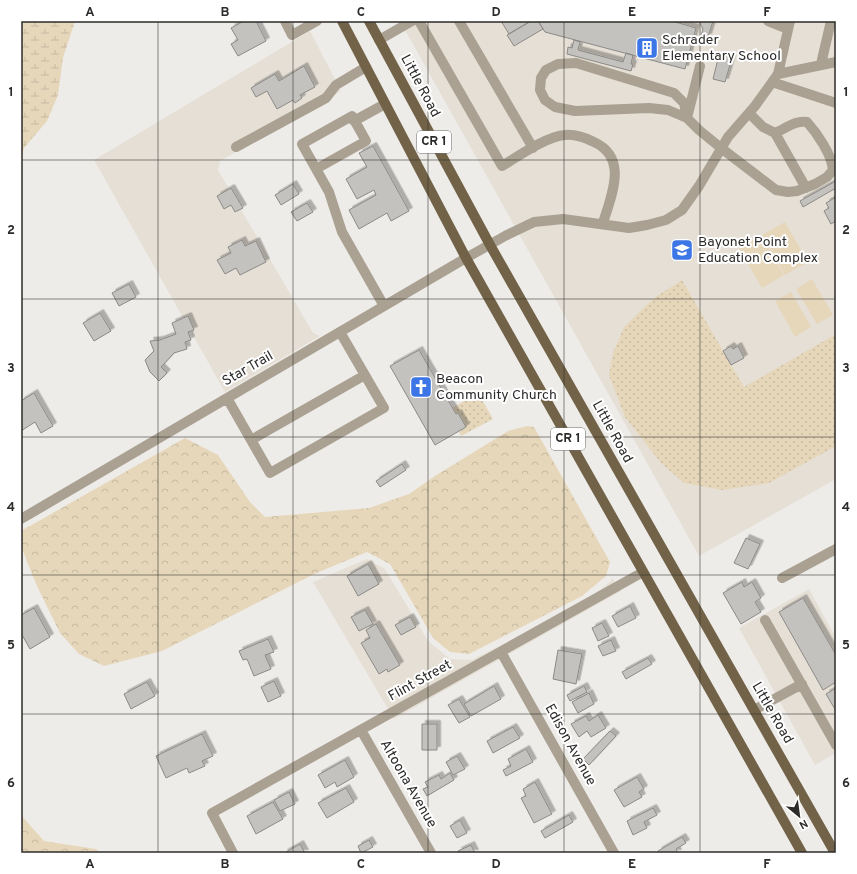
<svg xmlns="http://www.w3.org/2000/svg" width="857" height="874" viewBox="0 0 857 874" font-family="Overpass,sans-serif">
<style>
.built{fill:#e5dfd5}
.green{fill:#e6d7bb}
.forest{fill:url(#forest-crowns)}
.wetland{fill:url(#wetland-marsh)}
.park{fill:url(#park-dots)}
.building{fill:#c3c2be;stroke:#8c8a87;filter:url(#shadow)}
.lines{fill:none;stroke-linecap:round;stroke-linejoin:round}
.minor{stroke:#aaa192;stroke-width:10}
.major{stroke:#726348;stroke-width:10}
.grid{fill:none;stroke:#2c2b2a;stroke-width:1;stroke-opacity:0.55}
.labels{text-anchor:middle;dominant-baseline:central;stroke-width:4;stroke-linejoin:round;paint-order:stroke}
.shield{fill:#fff;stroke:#6b6b6a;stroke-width:1}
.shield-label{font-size:13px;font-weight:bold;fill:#2c2b2a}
.poi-label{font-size:14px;fill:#2c2b2a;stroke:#fff;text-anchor:start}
.street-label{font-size:14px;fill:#2c2b2a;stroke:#fff}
.neatline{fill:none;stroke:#2c2b2a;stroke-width:1.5}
.grid-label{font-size:13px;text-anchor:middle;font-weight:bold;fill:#2c2b2a}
</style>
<defs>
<pattern id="forest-crowns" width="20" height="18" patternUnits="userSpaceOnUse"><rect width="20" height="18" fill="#e6d7bb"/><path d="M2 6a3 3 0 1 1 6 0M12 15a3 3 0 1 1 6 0" fill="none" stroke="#c5b9a1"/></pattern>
<pattern id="wetland-marsh" width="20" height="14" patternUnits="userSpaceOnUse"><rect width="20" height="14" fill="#e6d7bb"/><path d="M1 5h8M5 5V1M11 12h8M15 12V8" fill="none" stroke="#c5b9a1"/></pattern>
<pattern id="park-dots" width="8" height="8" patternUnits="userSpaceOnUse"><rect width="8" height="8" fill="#e6d7bb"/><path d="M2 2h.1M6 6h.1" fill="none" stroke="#c5b9a1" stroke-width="1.8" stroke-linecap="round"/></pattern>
<filter id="shadow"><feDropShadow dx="3.5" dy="-3.5" stdDeviation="0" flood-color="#0004"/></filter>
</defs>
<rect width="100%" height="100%" fill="#eeece9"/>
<!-- built -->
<path class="built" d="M400 21H836V479L699 556Z
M310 31 341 91 220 161 218 170 313 333 320 336 225 392 94 160Z
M367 559 385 569 428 641 450 659 472 660 585 602 610 582 612 578 621 591 394 719 313 582Z
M809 589 836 638V753L815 765 739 628Z"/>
<!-- green -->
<path class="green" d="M785 222 808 262 785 275 762 235Z
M761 235 784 275 762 288 739 248Z
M812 279 833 315 817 324 796 289Z
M791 292 811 327 795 337 775 301Z"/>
<!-- forest -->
<path class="forest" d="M527 426 534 427 610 562 606 576 582 596 469 654 450 652 433 638 390 564 367 552 314 574 162 651 104 666 79 654 60 633 36 584 21 546V531L185 438 218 455 250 502 265 517 369 508 409 494 435 476 508 431Z
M21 815 44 841 96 849 101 853H21Z"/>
<!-- wetland -->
<path class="wetland" d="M21 21H75L63 58 58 95 47 121 24 148 21 159Z"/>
<!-- park -->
<path class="park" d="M682 280 744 387 836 334V446L769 483 722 490 684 483 661 463 625 417 609 375 613 353 624 327 654 298Z
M478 393 493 419 461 436 459 432 466 427 458 413 456 414 452 408Z"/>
<!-- building -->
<path class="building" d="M244 21H256L266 41 238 56 231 44 238 40 231 28Z
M501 21H531L509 34Z
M531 21H538L543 29 514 46 507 35Z
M538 21H672L696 28 685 69 545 32Z
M699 21H713L708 37 701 36 703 29Z
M574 40 580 42 578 50 623 62 626 53 633 55 631 64H633L631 71 567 54 568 47 572 48Z
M719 55 732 58 725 82 713 79Z
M304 66 315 87 300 95 302 98 295 103 293 100 277 109 267 91 256 97 251 88 275 74 279 81Z
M373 146 409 211 391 221 387 213 359 229 349 210 376 195 374 190 357 199 346 179 367 167 359 153Z
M836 181V188L803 207 800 201Z
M293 184 299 194 281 205 275 195Z
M231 188 243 208 235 212 231 205 224 209 217 196Z
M836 197V221L831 224 824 211 829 208 826 203Z
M307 203 313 212 297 221 291 212Z
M242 240 245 246 256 241 266 262 240 275 236 268 225 274 217 260 231 253 228 247Z
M129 284 136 297 119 306 112 293Z
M100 313 111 331 94 341 83 323Z
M188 316 194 330 188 332 191 340 185 342 187 349 174 353 161 367 167 373 159 381 150 372 145 360 154 351 150 341 160 340 176 334 172 323Z
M731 346 733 349 738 346 744 358 731 365 723 351Z
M419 350 456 414 458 413 466 427 435 445 390 366Z
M34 393 53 426 41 433 35 422 21 431V401Z
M402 464 406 470 380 487 376 481Z
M746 538 760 544 748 569 734 563Z
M368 564 379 584 358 596 347 576Z
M742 582 744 587 752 582 761 598 755 602 761 612 741 624 723 593Z
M803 598 836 655V682L823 690 779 612Z
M630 606 636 618 618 627 612 616Z
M34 608 50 637 30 649 21 633V615Z
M365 610 373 624 359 631 351 617Z
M410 617 416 627 401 635 395 625Z
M602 623 609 636 598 641 592 628Z
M376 624 400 665 388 672 387 669 379 674 361 643 370 638 366 630Z
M268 639 274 652 265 655 271 669 254 676 247 659 243 660 239 651Z
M611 640 616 651 603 656 598 646Z
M558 650 582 654 576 684 553 679Z
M648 658 652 664 626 679 622 672Z
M274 681 281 696 268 702 261 687Z
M147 682 155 696 131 709 124 694Z
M494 686 501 699 471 716 464 704Z
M584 686 587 692 570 701 567 695Z
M836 688V711L826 694Z
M589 693 594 704 578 713 572 702Z
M459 699 470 717 459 723 448 705Z
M598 715 606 728 591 737 587 731 579 737 571 724 586 716 589 721Z
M422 724H437V750H422Z
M513 727 520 738 493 753 487 741Z
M610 731 616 736 589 765 583 759Z
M202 734 213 756 202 761 205 766 189 773 187 768 166 778 156 756Z
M526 749 533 762 506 776 503 770 511 766 508 759Z
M457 756 465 769 453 775 446 762Z
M345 760 354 777 337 787 335 782 325 788 318 775Z
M450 773 454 780 427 796 423 789 428 787 425 782 439 775 441 779Z
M637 777 644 789 639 792 642 797 624 807 614 790Z
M535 782 552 814 534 823 521 798 526 796 523 789Z
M346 788 354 802 327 818 318 803Z
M289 792 295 804 280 811 274 800Z
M273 802 283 819 256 834 247 816Z
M653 808 657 815 644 822 647 828 633 835 627 821Z
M569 815 573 822 545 838 541 831Z
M460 820 467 833 457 838 450 826Z
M682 837 686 843 676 849 678 853H659L658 851Z
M369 840 373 847 361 853 358 846Z
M300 844 305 853H284Z
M471 845 475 853H459L458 851Z"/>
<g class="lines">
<!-- minor -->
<path class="minor" d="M285 21 292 35 317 21
M419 21 502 166C517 157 547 136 565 135 575 134 586 138 594 142 629 158 611 196 603 223
M459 21 533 148
M768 21 788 29
M379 40 412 21
M821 64 831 21
M778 74 836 62
M772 82 836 103
M688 114 700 66
M687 118 684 103 674 93 576 63 558 64 546 70 541 78 540 90 545 100 555 107 575 111 649 108 668 110 687 118 699 130 721 148 776 190 788 192 797 191 815 184 827 177 833 170C832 155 817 133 807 122 795 120 785 129 775 133L763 127 749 113
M354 121 385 104
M775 133 806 188
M236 147 326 98 336 85 366 67
M316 169 366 141 352 116 302 144 329 192 342 232 384 306
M227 398 270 473 384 408 340 332
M251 440 365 375
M21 519 466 258 505 236 534 222 563 219 629 228 647 225 666 220 682 210 699 186 728 137 755 106 778 74 790 21
M782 578 836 549
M765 620 836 745
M501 652 614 853
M754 710 802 684
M361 730 431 853
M233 853 212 813 643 572"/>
<!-- major -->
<path class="major" d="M342 21 466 258 802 853
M369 21 490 245 835 853"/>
</g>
<!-- grid -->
<path class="grid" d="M158 21V853M293 21V853M428 21V853M564 21V853M700 21V853M21 160H836M21 299H836M21 437H836M21 575H836M21 714H836"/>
<!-- icons -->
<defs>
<g id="building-square" transform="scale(1.15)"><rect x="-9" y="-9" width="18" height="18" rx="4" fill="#3c75e5" stroke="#fff"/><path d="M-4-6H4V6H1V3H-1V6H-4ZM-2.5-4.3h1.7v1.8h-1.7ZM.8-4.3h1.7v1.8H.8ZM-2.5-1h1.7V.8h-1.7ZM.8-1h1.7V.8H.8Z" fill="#fff"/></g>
<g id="school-square" transform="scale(1.15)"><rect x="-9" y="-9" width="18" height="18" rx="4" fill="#3c75e5" stroke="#fff"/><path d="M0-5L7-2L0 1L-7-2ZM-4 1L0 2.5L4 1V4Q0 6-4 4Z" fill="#fff"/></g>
<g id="church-square" transform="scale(1.15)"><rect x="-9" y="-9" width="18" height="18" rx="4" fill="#3c75e5" stroke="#fff"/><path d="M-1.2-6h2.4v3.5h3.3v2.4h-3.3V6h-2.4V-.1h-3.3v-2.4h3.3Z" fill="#fff"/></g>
</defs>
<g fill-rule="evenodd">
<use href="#building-square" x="647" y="48"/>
<use href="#school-square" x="682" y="250"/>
<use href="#church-square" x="421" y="387"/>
</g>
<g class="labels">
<!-- shield labels -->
<g class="shield">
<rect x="417" y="131" width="34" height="22" rx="3"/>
<rect x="551" y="428" width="34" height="22" rx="3"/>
</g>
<g class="shield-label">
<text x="434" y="142">CR 1</text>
<text x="568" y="439">CR 1</text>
</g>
<!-- poi labels -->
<g class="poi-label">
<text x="662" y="40">Schrader<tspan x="662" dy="16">Elementary School</tspan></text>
<text x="698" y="242">Bayonet Point<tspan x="698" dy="16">Education Complex</tspan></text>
<text x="436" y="379">Beacon<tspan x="436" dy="16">Community Church</tspan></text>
</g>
<!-- street labels -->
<g class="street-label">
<text transform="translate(420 86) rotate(62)">Little Road</text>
<text transform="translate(248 369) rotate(-30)">Star Trail</text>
<text transform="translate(612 432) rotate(61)">Little Road</text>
<text transform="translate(420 681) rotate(-29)">Flint Street</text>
<text transform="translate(772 713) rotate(60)">Little Road</text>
<text transform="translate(570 745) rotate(61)">Edison Avenue</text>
<text transform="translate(408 784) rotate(60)">Altoona Avenue</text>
</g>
</g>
<!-- border -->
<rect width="857" height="874" fill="none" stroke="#ffffff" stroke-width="44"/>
<!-- north arrow -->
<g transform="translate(799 816) rotate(151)" stroke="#ffffff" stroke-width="3" paint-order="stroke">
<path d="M0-3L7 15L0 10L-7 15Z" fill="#2c2b2a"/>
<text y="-6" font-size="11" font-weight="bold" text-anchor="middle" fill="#2c2b2a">N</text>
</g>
<rect x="22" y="22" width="813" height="830" class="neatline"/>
<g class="grid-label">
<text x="90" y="16">A</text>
<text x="225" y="16">B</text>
<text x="361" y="16">C</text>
<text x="496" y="16">D</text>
<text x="632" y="16">E</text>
<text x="767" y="16">F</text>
<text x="11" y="96">1</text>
<text x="846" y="96">1</text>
<text x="11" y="234">2</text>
<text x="846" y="234">2</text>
<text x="11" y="372">3</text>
<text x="846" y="372">3</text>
<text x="11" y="511">4</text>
<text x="846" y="511">4</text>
<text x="11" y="649">5</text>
<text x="846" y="649">5</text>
<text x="11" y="787">6</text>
<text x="846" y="787">6</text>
<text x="90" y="868">A</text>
<text x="225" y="868">B</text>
<text x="361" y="868">C</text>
<text x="496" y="868">D</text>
<text x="632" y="868">E</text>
<text x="767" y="868">F</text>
</g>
</svg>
